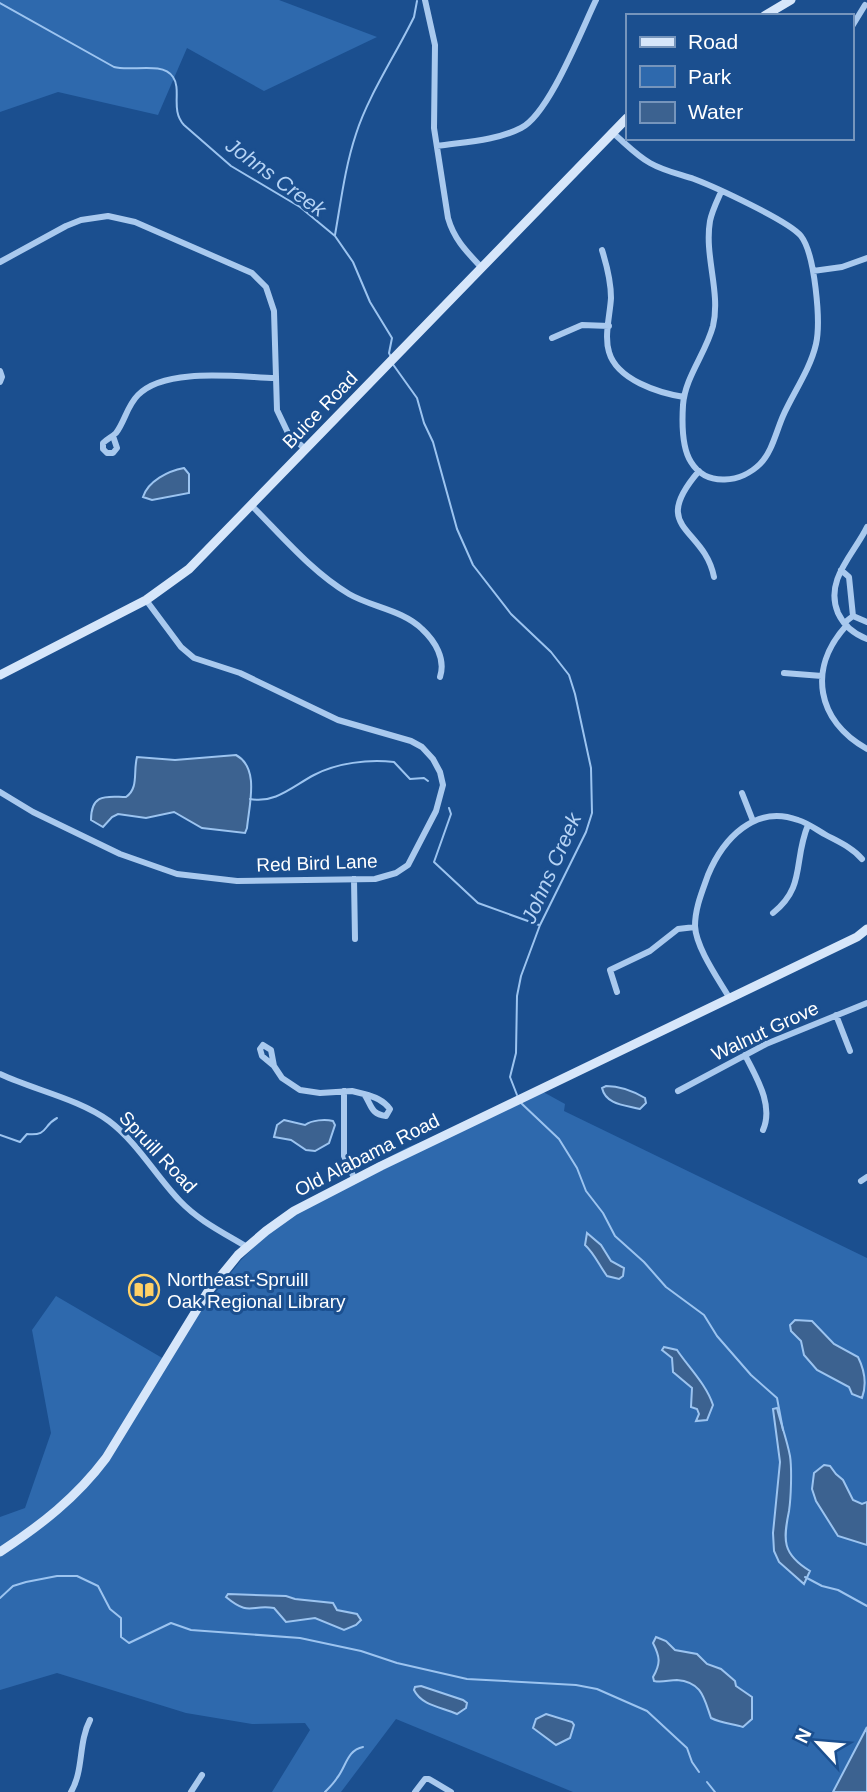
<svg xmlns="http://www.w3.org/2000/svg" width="867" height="1792" viewBox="0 0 867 1792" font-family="Helvetica,sans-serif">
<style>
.green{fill:#2e69ad}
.water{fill:#3c6290;stroke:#9cc4f0;stroke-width:2}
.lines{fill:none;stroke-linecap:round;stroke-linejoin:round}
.stream{stroke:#9cc4f0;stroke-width:2}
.street{stroke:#a9c9ee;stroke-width:6}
.secondary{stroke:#d6e6fa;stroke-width:9}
.labels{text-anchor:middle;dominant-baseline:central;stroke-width:6;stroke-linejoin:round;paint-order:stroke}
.street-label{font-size:19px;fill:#fff;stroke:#1b4f8f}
.poi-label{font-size:19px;fill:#fff;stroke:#1b4f8f;text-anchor:start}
.water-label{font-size:21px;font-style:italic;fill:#b5d3f5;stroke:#1b4f8f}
</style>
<rect width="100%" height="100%" fill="#1b4f8f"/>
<!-- green -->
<path class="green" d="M0 0H279L377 37 264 91 187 48 158 115 58 92 0 112Z
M536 1088 565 1104 564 1111 867 1258V1734L841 1792H573L396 1719 341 1792H272L310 1730 305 1723 252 1724 186 1713 57 1673 0 1690V1517L25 1508 51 1433 32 1330 56 1296 164 1359 241 1260 282 1219 347 1179 408 1147 487 1117Z"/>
<!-- water -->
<path class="water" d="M184 468 189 474V493L152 500 143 497C148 481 168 471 184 468Z
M236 755C260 768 249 805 247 828L245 833 202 828 174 812 146 818 118 814 112 817 103 827 91 820C91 792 108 797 126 797 139 788 133 772 137 757L175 760Z
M606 1086C620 1086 633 1091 645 1098L646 1103 640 1109C625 1105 606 1105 602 1088Z
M284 1120 305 1125C312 1120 325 1119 333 1121L335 1125 329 1143 315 1151 306 1150 291 1140 274 1137 277 1125Z
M587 1233 601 1245 611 1261 624 1268 623 1276 619 1279 607 1276C599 1265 594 1253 585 1245Z
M795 1320 812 1321 834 1344 858 1357C865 1371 867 1384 862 1398L852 1394 849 1387 817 1370 804 1355 801 1341 791 1331 790 1325Z
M664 1347 677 1350C689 1368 706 1384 713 1405L707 1420 696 1421 699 1414 697 1409 691 1407 692 1388 673 1372 672 1358 662 1350Z
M777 1408C781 1424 787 1440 790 1456 792 1469 791 1498 789 1511 783 1540 782 1554 810 1571L804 1584 779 1562 774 1551 773 1533 780 1462 773 1409Z
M824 1465 830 1466 836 1474 843 1480 853 1500 862 1504 867 1502V1545L838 1536 816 1501 812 1489 814 1473Z
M228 1594 286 1596 295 1599 333 1603 337 1610 357 1614 361 1620 356 1625 344 1630 315 1618 286 1622 274 1608C251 1604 250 1617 226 1597Z
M656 1637 666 1641 675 1650 697 1654 707 1664 721 1669 735 1681 736 1686 752 1697V1719L743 1727C733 1724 721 1723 711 1718 704 1698 702 1682 677 1680 669 1680 662 1683 654 1681L653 1677C661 1663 660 1657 653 1643Z
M421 1686 463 1700 467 1703 466 1708 457 1714C442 1707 422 1706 414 1690L415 1687Z
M546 1714 572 1722 574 1725 570 1738 556 1745 533 1728 536 1719Z
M867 1727V1792H833Z"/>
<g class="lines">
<!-- stream -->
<path class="stream" d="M0 3 114 67C131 72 162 61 173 77 182 90 170 110 184 125L231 166 300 207 335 236 353 262 370 302 392 338 389 353 391 357
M335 235C341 201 345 167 356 134 368 96 396 54 414 17L417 1
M392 363 417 398 424 423 433 442 457 529 473 565 511 614 551 652 569 675 575 694 591 768 592 813 586 832 540 925 521 976 517 996 516 1053 510 1077 517 1095
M250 799C275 804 293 786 314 775 337 763 368 759 394 762L410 779 424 778 428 781
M449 808 451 814 434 862 478 903 539 925
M521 1103 559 1139 577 1168 586 1191 603 1213 615 1236 644 1262 666 1287 704 1315 717 1336 751 1375 777 1398 783 1430
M0 1135 20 1142 27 1134C49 1136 42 1126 57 1118
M805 1577 822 1586 838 1590 867 1606
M0 1598 13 1586 26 1582 57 1576H77L98 1586 110 1609 121 1618V1637L129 1643 171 1623 191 1630 300 1638 361 1651 397 1663 467 1679 576 1685 597 1689 647 1711 687 1748 692 1762 699 1772
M707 1782 715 1792
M325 1792C329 1788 334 1783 337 1778 346 1767 347 1750 363 1747"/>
<!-- street -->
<path class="street" d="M425 0 435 45 434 128 448 218C454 239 466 251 481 267
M851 28 865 5
M613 133C625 143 636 155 650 163 664 171 679 174 694 179 715 187 789 221 801 236 815 254 821 322 816 344 810 370 793 393 783 416 776 432 772 452 760 464 742 482 707 488 691 462 682 448 682 421 683 405 685 377 706 353 713 326 721 292 704 256 710 221 712 211 717 201 721 192
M437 146C463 142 496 141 521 128 549 114 581 31 596 0
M602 250C607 266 611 281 611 298 610 315 604 336 609 352 617 380 659 393 684 397
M0 262 66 226 81 220 108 216 135 222 252 273 266 287 274 311 277 410 288 433 306 450
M813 271 842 267 867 258
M552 338 582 325 609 326
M0 371 2 377 0 382
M113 436 117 448 113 453H107L103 449V443C107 439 112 437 116 433 125 421 127 406 138 395 165 367 237 377 275 378
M699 471C648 530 704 526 714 577
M252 506C282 536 312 572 349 594 371 607 403 610 422 629 435 641 446 659 440 677
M867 527C854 554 824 580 838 613 844 626 854 634 867 639
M841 570 849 577 853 616
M844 623 853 616 867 622
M846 626C807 669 817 721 867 749
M784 673 822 676
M0 792 33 812 120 854 177 874 237 881 375 879 396 873 408 865 436 811 443 785 440 772 433 759 422 747 411 741 338 720 240 673 194 658 181 647 146 600
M742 793 753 821
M354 879 355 939
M773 913C806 887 793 861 808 825
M617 992 610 970 650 951 678 929 695 927
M730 999C719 980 696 948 695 926 695 908 702 892 708 875 723 839 755 804 798 820 808 823 817 830 826 835 839 842 853 848 862 859
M836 1015 850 1051
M745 1055C756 1077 774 1105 763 1130
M274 1066 271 1050 263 1045 260 1049 262 1056 274 1066 282 1078 300 1090 320 1093 352 1091 364 1094C372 1105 370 1114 386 1116L390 1109C383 1100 375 1097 364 1094
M0 1074C34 1090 79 1099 109 1121 137 1142 156 1176 180 1201 199 1221 224 1233 247 1247
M344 1091V1156L355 1180
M678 1091 766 1044 867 1003
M861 1181 867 1177
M71 1792C84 1770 78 1743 90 1720
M191 1792 202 1775
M415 1792 425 1779H429L451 1792"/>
<!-- secondary -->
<path class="secondary" d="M764 16 791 0
M0 675 146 600 189 569 627 118
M0 1552C41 1525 76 1498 106 1458L207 1293 238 1255 266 1231 294 1211 381 1166 857 937 867 929"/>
</g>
<!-- icons -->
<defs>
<g id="library-ring" transform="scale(1.575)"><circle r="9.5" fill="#1b4f8f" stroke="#ffd166" stroke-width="1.5"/><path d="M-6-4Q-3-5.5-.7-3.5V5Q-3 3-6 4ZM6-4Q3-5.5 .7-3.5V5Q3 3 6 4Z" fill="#ffd166"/></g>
</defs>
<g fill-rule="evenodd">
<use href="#library-ring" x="144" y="1290"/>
</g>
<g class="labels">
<!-- street labels -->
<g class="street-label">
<text transform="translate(320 410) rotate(-46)">Buice Road</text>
<text transform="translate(317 863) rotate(-2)">Red Bird Lane</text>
<text transform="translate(765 1031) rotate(-25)">Walnut Grove</text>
<text transform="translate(158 1152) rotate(47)">Spruill Road</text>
<text transform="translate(367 1155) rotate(-27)">Old Alabama Road</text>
</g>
<!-- poi labels -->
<g class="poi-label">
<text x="167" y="1279">Northeast-Spruill<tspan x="167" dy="22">Oak Regional Library</tspan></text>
</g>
<!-- water labels -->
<g class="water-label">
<text transform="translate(276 177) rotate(36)">Johns Creek</text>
<text transform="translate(551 868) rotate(-66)">Johns Creek</text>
</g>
</g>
<!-- legend -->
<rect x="626" y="14" width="228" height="126" fill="#1b4f8f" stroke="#7695bc" stroke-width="2"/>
<rect x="640" y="37" width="35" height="10" fill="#d6e6fa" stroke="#7695bc" stroke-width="2"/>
<text x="688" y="49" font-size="21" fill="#ffffff">Road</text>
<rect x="640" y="66" width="35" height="21" fill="#2e69ad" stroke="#7695bc" stroke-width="2"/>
<text x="688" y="84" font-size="21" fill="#ffffff">Park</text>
<rect x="640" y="102" width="35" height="21" fill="#3c6290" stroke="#7695bc" stroke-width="2"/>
<text x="688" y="119" font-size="21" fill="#ffffff">Water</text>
<!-- north arrow -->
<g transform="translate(818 1743) rotate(296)" stroke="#1b4f8f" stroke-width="5" paint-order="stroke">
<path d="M0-5L12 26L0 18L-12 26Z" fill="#ffffff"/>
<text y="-10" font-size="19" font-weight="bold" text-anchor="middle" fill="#ffffff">N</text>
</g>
</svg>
